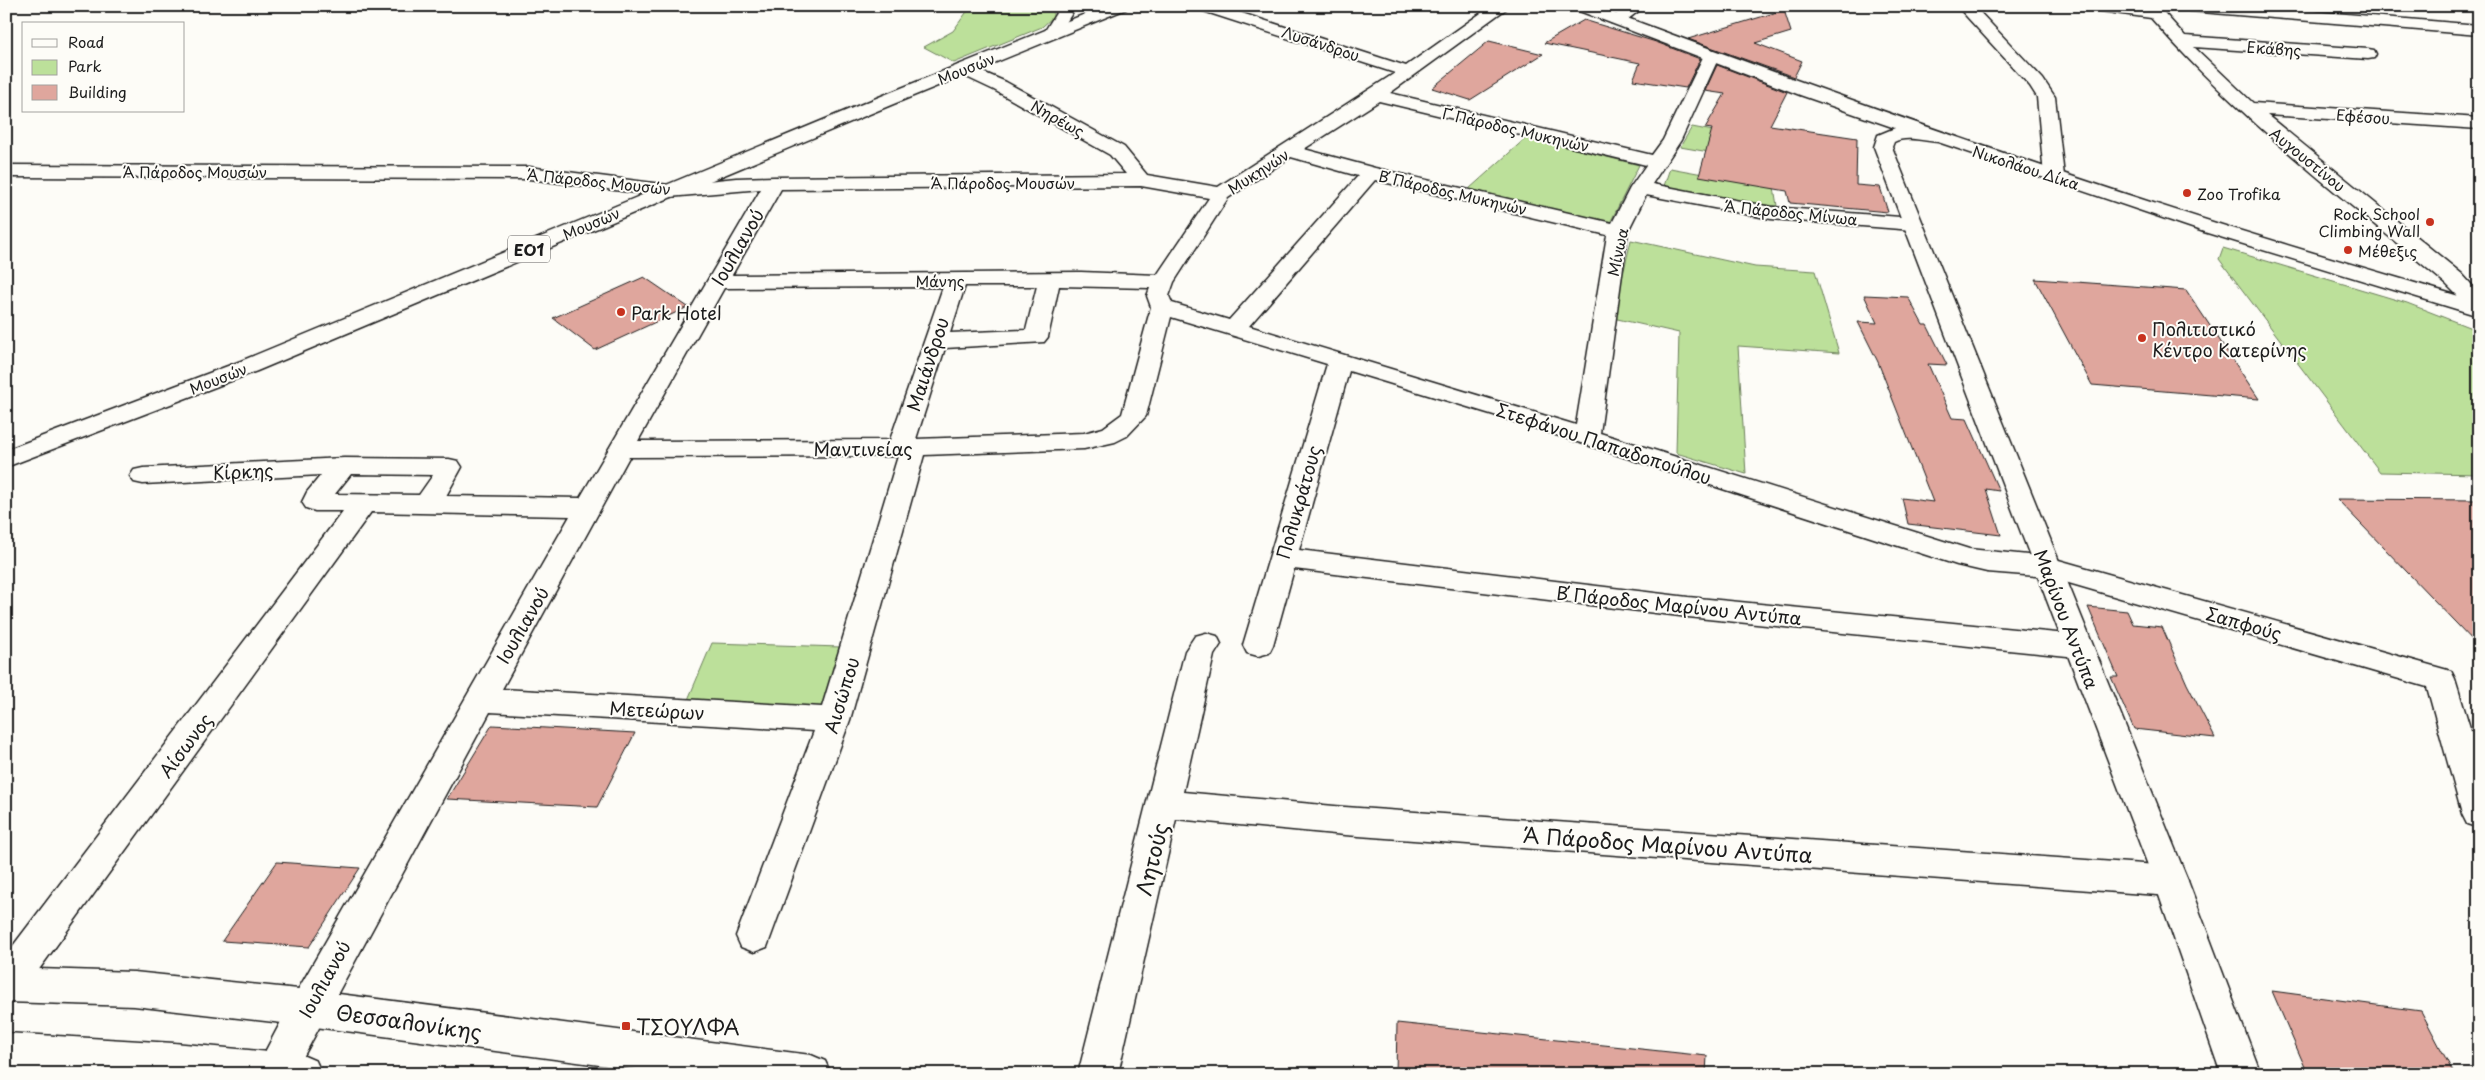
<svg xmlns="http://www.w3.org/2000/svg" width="2485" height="1080" viewBox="0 0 2485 1080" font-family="'Playpen Sans',sans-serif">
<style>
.green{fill:#bce09a;stroke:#6c7e5b}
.building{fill:#dfa69d;stroke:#1c1c1c}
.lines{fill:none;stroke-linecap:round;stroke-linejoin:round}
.street-casing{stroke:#1c1c1c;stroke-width:3}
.secondary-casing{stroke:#1c1c1c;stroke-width:3}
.primary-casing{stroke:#1c1c1c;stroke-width:3}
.highway-casing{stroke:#1c1c1c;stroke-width:3}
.street{fill:#fdfcf7;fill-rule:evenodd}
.secondary{fill:#fdfcf7;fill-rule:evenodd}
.primary{fill:#fdfcf7;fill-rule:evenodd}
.highway{fill:#fdfcf7;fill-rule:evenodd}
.poi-dot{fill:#c8321e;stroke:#fdfcf7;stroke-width:2}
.labels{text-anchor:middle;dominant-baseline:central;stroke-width:4;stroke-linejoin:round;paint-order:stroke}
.far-street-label{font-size:15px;fill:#1c1c1c;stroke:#fdfcf7}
.far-poi-label{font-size:15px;fill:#1c1c1c;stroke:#fdfcf7;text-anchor:start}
.shield{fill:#fdfcf7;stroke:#605f5e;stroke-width:1}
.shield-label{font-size:16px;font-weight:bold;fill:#1c1c1c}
.street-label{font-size:18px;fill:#1c1c1c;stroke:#fdfcf7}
.poi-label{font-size:18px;fill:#1c1c1c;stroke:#fdfcf7;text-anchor:start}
.near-street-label{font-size:21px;fill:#1c1c1c;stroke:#fdfcf7}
.near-poi-label{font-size:21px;fill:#1c1c1c;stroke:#fdfcf7;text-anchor:start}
</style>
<rect width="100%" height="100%" fill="#fdfcf7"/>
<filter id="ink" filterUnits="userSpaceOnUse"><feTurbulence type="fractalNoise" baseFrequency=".02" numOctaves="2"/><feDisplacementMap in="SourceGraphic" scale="10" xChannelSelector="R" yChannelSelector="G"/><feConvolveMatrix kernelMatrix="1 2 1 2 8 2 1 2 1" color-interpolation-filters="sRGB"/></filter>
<g filter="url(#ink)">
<!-- green -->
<path class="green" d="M971 6H1053V17L1042 27 954 63 924 47 953 31Z
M1692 127 1771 142 1767 162 1680 147Z
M1527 137 1639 165 1610 223 1469 189Z
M1670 168 1774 187 1777 206 1746 203 1664 186Z
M1631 240 1755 267 1815 271 1839 353 1738 346 1746 474 1676 453 1679 333 1613 318Z
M2223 248 2407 303 2479 331V474L2380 472 2219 259Z
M712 643 841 647 822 707 687 702Z"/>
<!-- building -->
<path class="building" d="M1784 10 1791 32 1755 43 1802 61 1794 77 1688 39Z
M1584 20 1656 42 1700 59 1686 88 1633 80 1640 63 1544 43Z
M1489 41 1543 54 1470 100 1432 88Z
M1717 65 1787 92 1770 125 1857 138 1856 185 1880 187 1888 212 1790 203 1787 191 1699 176 1712 129 1705 128 1725 94 1705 91Z
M644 277 688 307 595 350 553 318Z
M2035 279 2186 290 2259 399 2092 385Z
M1864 295 1908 297 1923 325H1927L1947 365 1928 364 1952 418 1967 419 1999 491 1986 489 2001 535 1908 524 1902 498 1933 502 1878 362 1858 322 1877 323Z
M2337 499 2479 500V647Z
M2088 607 2127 611 2133 624 2162 627 2187 684 2215 738 2134 729 2111 677H2118Z
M492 725 635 733 597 807 447 799Z
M277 862 360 868 309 947 222 941Z
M2272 991 2421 1011 2454 1074H2308Z
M1397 1023 1707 1056 1706 1074H1396Z"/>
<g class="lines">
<!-- street casing -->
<g class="street-casing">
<path id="street" d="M1195 6H1220L1406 66 1491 6H1510L1390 93 1652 155 1663 140 1703 57 1705 53H1717L1719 57 1681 140 1652 184 1771 207 1913 218 1920 220 1923 224 1920 228 1913 230 1771 219 1646 195 1628 231 1600 433 1969 549 2048 557 2451 671 2455 679 2479 757V828L2467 824 2462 814 2427 687 2048 577 1987 572 1957 565 1494 415 1349 371 1299 550 1688 597 2077 635 2088 638 2092 646 2088 654 2077 657 1688 617 1294 569 1273 645 1269 653 1258 656 1247 653 1243 645 1327 364 1171 317 1146 416 1127 436 1115 442 1084 449 924 455 850 720 767 947 754 952 741 947 736 936 814 731 490 712 294 1074H257L255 1071 295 995 570 516 371 512 19 997 6 1002V955L343 511H315L306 508 302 502 307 492 321 475 143 484 134 482 130 476 134 470 143 468 344 458 449 459 458 461 462 467 446 496 580 498 761 189 669 197 529 179 6 177V165L529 167 669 185 736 178 774 177 1126 174 1110 155 994 90 958 73 955 69 958 65 964 64 1006 82 1124 147 1147 175 1218 187 1395 73 1197 9ZM1379 101 1646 165 1630 188 1612 223 1375 168 1304 149ZM1291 157 1358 176 1229 320 1172 303 1169 296 1174 282 1228 198ZM1375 180 1607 235 1576 425 1249 326ZM1141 186 1209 198 1157 275 1081 272 732 275 781 189ZM965 286H1037L1026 330 950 333ZM1059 286 1150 288 1147 296 1151 307 1122 414 1103 428 1084 433 916 439 945 348 1044 342 1048 337ZM943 287 890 440 638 441 724 288ZM898 456 822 707 502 689 629 457ZM351 474 433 475 419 495 335 494Z
M1626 6H1645L1623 23H1611L1609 20Z
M1957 6H1974L2043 79 2055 97 2064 176 2061 180H2047L2044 176 2037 97 2030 86Z
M2092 6H2158L2185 36 2368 49 2374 50 2376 54 2374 58 2368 59 2194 47 2253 103 2479 118V129L2267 115 2462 274 2479 293 2478 310 2470 312 2462 310 2457 295 2446 284C2345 199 2238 118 2151 18L2100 11Z
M2181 6H2250L2479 25V35L2189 11Z
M1206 633 1217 636 1221 644 1214 655 1183 792 1345 807 2171 866 2183 870 2188 881 2183 892 2171 896 1345 835 1176 819 1118 1074H1078L1185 651 1195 636Z"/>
</g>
<!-- secondary casing -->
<g class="secondary-casing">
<path id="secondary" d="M1572 6H1595C1801 83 2009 158 2219 224 2305 251 2392 276 2479 302V316L2204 232 1938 142C1924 141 1906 135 1894 142L1892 147 2188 881 2261 1074H2221L2154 881 1874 147 1878 135 1895 128 1800 95 1574 9Z
M6 968 134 972 308 990 811 1055 825 1061 831 1074H667L308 1026 134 1006 6 1002Z
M6 1033 174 1043 302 1055 316 1061 322 1074H58L6 1071Z"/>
</g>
<!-- primary casing -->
<g class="primary-casing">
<path id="primary" d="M1105 6H1128L1126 9 891 105 257 371 6 467V450L241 361 879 97Z"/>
</g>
<!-- highway casing -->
<g class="highway-casing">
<path id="highway" d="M1057 6H1073L1074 10 1057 37H1045L1043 34 1058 10Z"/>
</g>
<!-- street -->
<use href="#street" class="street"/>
<!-- secondary -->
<use href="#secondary" class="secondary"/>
<!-- primary -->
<use href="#primary" class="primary"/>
<!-- highway -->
<use href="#highway" class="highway"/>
</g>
</g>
<!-- markers -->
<g class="poi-dot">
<circle cx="2187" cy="193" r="5"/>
<circle cx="2430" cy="222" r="5"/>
<circle cx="2348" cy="250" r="5"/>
<circle cx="621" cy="312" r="5"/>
<circle cx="2142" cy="338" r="5"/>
<rect x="621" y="1021" width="10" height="10" rx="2.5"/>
</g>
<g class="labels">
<!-- far-street labels -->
<g class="far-street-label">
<text transform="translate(1321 43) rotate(18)">Λυσάνδρου</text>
<text transform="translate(2274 48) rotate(4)">Εκάβης</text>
<text transform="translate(966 68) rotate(-22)">Μουσών</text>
<text transform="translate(2363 116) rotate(4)">Εφέσου</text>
<text transform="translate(1058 118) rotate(29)">Νηρέως</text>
<text transform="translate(1516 129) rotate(13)">Γ΄ Πάροδος Μυκηνών</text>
<text transform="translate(2308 159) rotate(39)">Αυγουστίνου</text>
<text transform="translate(2026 167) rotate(18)">Νικολάου Δίκα</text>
<text x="195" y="171">Α΄ Πάροδος Μουσών</text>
<text transform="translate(1258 171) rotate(-33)">Μυκηνών</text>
<text transform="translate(599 181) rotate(6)">Α΄ Πάροδος Μουσών</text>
<text x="1003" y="182">Α΄ Πάροδος Μουσών</text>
<text transform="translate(1453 192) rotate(13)">Β΄ Πάροδος Μυκηνών</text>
<text transform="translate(1791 212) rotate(6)">Α΄ Πάροδος Μίνωα</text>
<text transform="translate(591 223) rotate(-23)">Μουσών</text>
<text transform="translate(1617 252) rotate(-78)">Μίνωα</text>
<text x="940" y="280">Μάνης</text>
<text transform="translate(218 378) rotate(-21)">Μουσών</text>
</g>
<!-- far-poi labels -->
<g class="far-poi-label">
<text x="2197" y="193">Zoo Trofika</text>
<text x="2420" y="213" text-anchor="end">Rock School<tspan x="2420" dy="17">Climbing Wall</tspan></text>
<text x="2358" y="250">Μέθεξις</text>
</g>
<!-- shield labels -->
<rect class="shield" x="508" y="235.5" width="42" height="27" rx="4"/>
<g class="shield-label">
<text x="529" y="249">ΕΟ1</text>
</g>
<!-- street labels -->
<g class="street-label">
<text transform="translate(737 247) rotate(-60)">Ιουλιανού</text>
<text transform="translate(927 364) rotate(-72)">Μαιάνδρου</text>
<text transform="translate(1604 443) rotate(18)">Στεφάνου Παπαδοπούλου</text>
<text x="863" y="448">Μαντινείας</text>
<text transform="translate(243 471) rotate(-3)">Κίρκης</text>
<text transform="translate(1298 502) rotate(-74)">Πολυκράτους</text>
<text transform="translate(1679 605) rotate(6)">Β΄ Πάροδος Μαρίνου Αντύπα</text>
<text transform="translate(2067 619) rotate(69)">Μαρίνου Αντύπα</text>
<text transform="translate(2244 623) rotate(16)">Σαπφούς</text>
<text transform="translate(522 625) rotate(-60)">Ιουλιανού</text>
<text transform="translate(841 695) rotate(-73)">Αισώπου</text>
<text transform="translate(657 710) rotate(3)">Μετεώρων</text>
<text transform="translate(185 745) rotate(-53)">Αίσωνος</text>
<text transform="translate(324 979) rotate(-61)">Ιουλιανού</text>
</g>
<!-- poi labels -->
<g class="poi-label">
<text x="631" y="312">Park Hotel</text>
<text x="2152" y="328">Πολιτιστικό<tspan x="2152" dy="21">Κέντρο Κατερίνης</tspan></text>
</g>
<!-- near-street labels -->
<g class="near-street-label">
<text transform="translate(1668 844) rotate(4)">Α΄ Πάροδος Μαρίνου Αντύπα</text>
<text transform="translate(1151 859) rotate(-76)">Λητούς</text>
<text transform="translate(409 1021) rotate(8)">Θεσσαλονίκης</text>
</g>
<!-- near-poi labels -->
<g class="near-poi-label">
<text x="636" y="1026">ΤΣΟΥΛΦΑ</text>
</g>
</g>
<!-- margin -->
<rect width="2485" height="1080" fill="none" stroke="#fdfcf7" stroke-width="25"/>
<rect x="12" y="12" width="2460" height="1055" fill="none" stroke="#1c1c1c" stroke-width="2" filter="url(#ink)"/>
<!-- legend -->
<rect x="22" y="22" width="162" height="90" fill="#fdfcf7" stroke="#a3a29f"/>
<rect x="32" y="39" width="25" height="8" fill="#fdfcf7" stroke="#a3a29f"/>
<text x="68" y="48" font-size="15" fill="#1c1c1c">Road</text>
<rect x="32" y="60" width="25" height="15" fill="#bce09a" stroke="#a3a29f"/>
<text x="68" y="72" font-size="15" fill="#1c1c1c">Park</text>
<rect x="32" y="85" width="25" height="15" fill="#dfa69d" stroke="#a3a29f"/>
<text x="68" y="98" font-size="15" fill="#1c1c1c">Building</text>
</svg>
